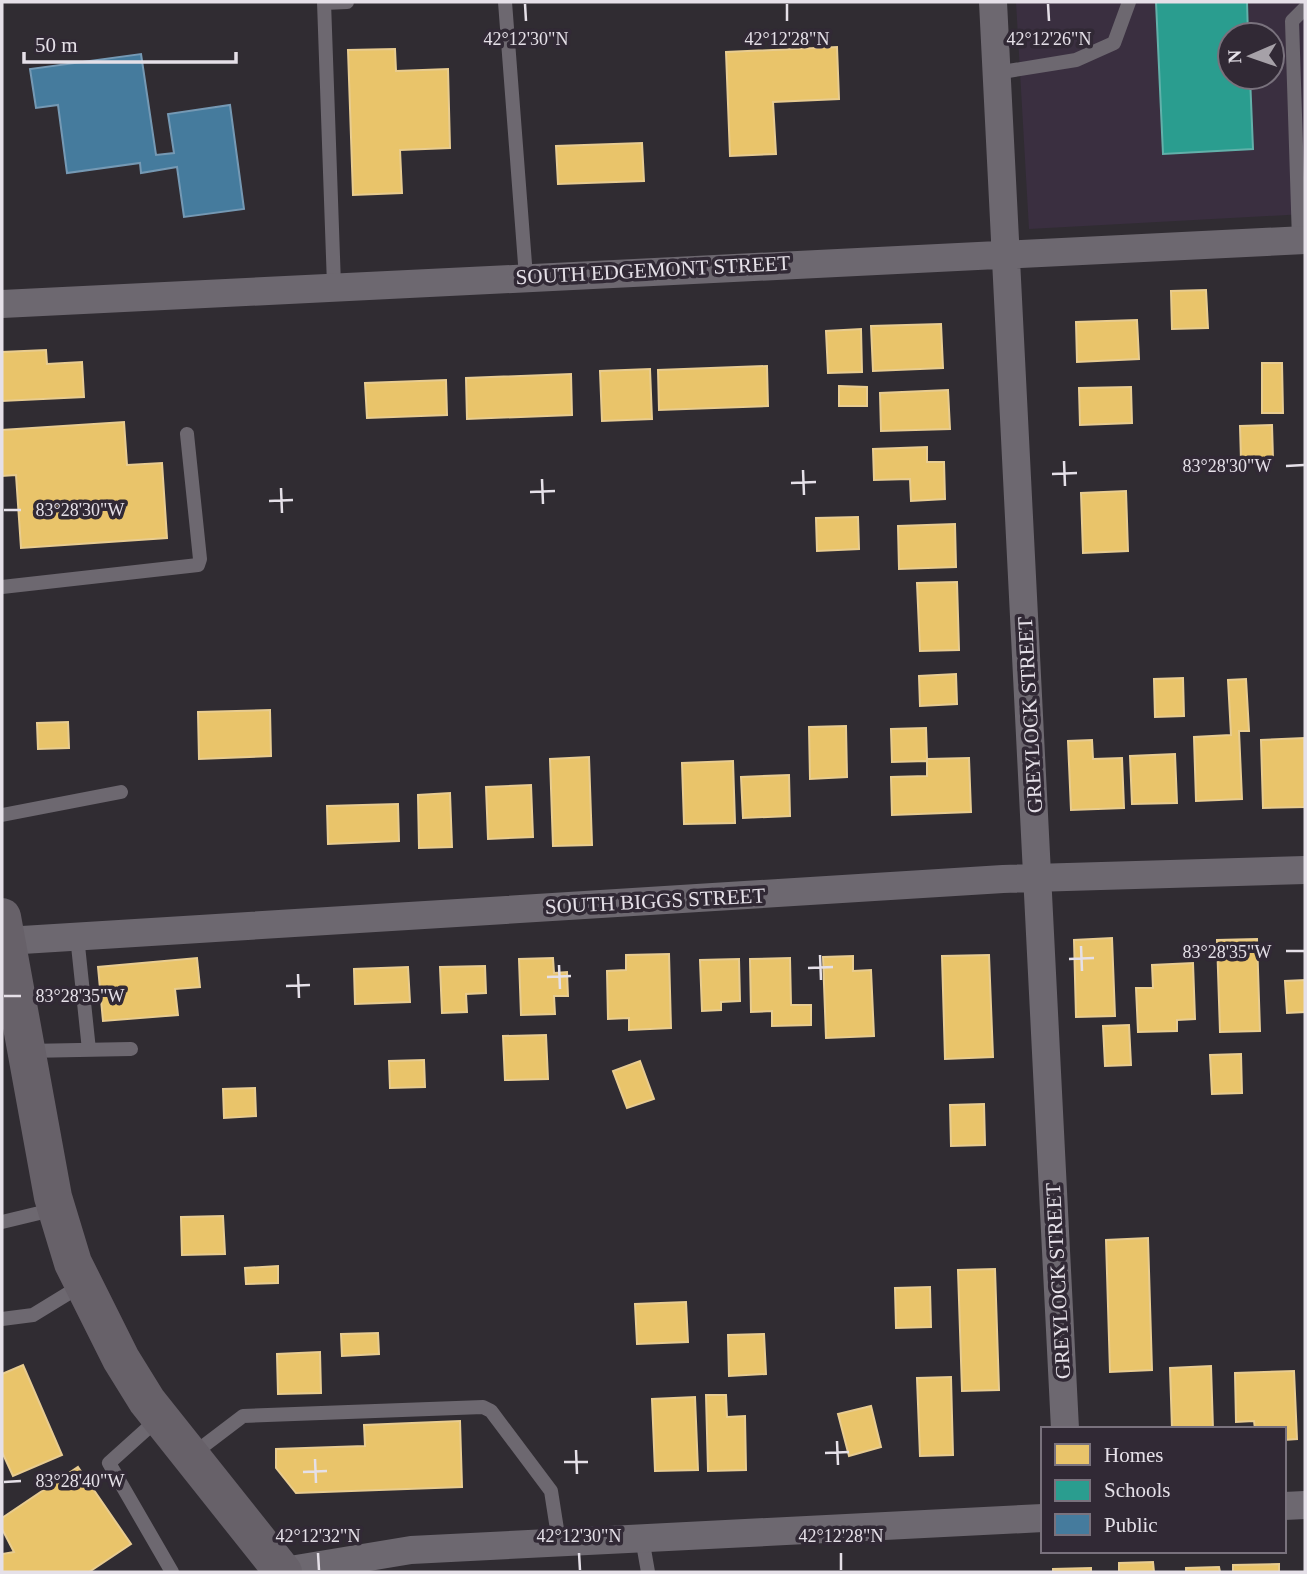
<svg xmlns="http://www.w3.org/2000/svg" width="1307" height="1574" viewBox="0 0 1307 1574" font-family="Georgia,serif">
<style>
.built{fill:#3a2f40;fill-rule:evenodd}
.homes{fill:#e9c46a;stroke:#e8cc90;stroke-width:2}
.schools{fill:#2a9d8f;stroke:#62b1aa;stroke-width:2}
.public{fill:#457b9d;stroke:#7599b4;stroke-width:2}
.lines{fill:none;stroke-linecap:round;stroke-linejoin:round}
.service{stroke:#6d6870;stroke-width:14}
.minor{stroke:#6d6870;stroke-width:28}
.secondary{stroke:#676169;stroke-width:38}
.ticks{fill:none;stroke:#e5e0e8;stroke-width:2.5}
.labels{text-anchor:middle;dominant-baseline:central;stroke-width:7;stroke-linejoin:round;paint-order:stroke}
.street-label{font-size:21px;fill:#e5e0e8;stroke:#312935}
.ticks-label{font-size:18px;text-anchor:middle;fill:#e5e0e8;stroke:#312935;stroke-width:7;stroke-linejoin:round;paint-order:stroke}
</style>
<rect width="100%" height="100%" fill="#302c32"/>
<!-- built -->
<path class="built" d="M1016 2H1305V214L1029 229ZM1230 35H1272V77H1230Z"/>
<!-- homes -->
<path class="homes" d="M837 47 839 99 773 102 776 154 730 156 726 52Z
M395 49 396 71 448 69 450 148 400 150 402 193 353 195 348 50Z
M642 143 644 181 558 184 556 146Z
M1206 290 1208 328 1172 329 1171 291Z
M1137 320 1139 359 1077 362 1076 322Z
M941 324 943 368 873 371 871 326Z
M861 329 862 372 828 373 826 331Z
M46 350 47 364 82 362 84 397 2 401V352Z
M1262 363H1282L1283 413H1262Z
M767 366 768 406 659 410 658 370Z
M650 369 652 419 602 421 600 371Z
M571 374 572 415 467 419 466 378Z
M446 380 447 415 367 418 365 383Z
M839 386 867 387V406H839Z
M1131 387 1132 423 1080 425 1079 388Z
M948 390 950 429 881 431 880 393Z
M124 422 127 465 162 463 167 538 21 548 16 475 2 476V430Z
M1272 425 1273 459 1241 460 1240 426Z
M927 447V462H944L945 499 911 501 910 479 874 480 873 449Z
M1126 491 1128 551 1083 553 1081 493Z
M858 517 859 549 817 551 816 518Z
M955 524 956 567 899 569 898 526Z
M957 582 959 650 920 651 917 583Z
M956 674 957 704 920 706 919 676Z
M1183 678 1184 716 1155 717 1154 679Z
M1246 679 1249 731H1239L1242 799 1196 801 1194 737 1231 735 1228 680Z
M270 710 271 756 199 759 198 712Z
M68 722 69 748 38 749 37 723Z
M846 726 847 777 810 779 809 727Z
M926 728 927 759 969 758 971 812 892 815 891 777 927 776V761L892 762 891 729Z
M1304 738 1305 807 1263 808 1261 740Z
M1092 740 1093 759 1122 758 1124 808 1071 810 1068 741Z
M1175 754 1177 803 1132 804 1130 756Z
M589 757 592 845 553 846 550 759Z
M733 761 735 823 684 824 682 763Z
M789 775 790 816 743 818 741 777Z
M531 785 533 837 488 839 486 787Z
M450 793 452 847 419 848 418 795Z
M398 804 399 841 328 844 327 806Z
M1112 938 1115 1016 1076 1017 1074 940Z
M1257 939 1260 1031 1220 1032 1217 940Z
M669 954 671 1028 629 1030V1018L608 1019 607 971 626 970V955Z
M989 955 993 1057 945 1059 942 956Z
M853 956V971L871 970 874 1036 826 1038 823 957Z
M197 958 200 987 175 989 178 1015 103 1021 98 967Z
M553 958 554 973 567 972 568 996H554L555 1014 521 1015 519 959Z
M790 958 791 1005H811V1025L772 1026V1011L751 1012 750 959Z
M739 959 740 1001 721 1002V1010L702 1011 700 960Z
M1193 963 1195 1019 1177 1020V1031L1138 1032 1136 988H1153L1152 965Z
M485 966 486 993 466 994 467 1012 442 1013 440 967Z
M408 967 410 1002 355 1004 354 969Z
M1305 980V1012L1287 1013 1285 981Z
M1129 1025 1131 1065 1105 1066 1103 1026Z
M546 1035 548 1079 505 1080 503 1036Z
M1241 1054 1242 1093 1212 1094 1210 1055Z
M424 1060 425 1087 390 1088 389 1061Z
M640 1061 654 1099 627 1108 613 1071Z
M255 1088 256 1116 224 1118 223 1089Z
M984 1104 985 1145 951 1146 950 1105Z
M223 1216 225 1254 182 1255 181 1217Z
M1148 1238 1152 1370 1110 1372 1106 1240Z
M278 1266V1283L246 1284 245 1268Z
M995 1269 999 1390 962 1391 958 1270Z
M930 1287 931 1327 896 1328 895 1288Z
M686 1302 688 1342 637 1344 635 1304Z
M378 1333 379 1354 342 1356 341 1334Z
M764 1334 766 1374 729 1376 728 1335Z
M320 1352 321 1393 278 1394 277 1354Z
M23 1365 62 1455 13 1476 2 1452V1374Z
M1211 1366 1213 1429H1172L1170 1368Z
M1294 1371 1297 1439 1284 1440V1429H1255L1254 1421 1236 1422 1235 1373Z
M951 1377 953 1455 920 1456 917 1378Z
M706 1395H726L727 1417 745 1416 746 1470 708 1471Z
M695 1397 698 1470 655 1471 652 1399Z
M871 1406 881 1447 849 1456 838 1414Z
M460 1421 462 1487 296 1493 276 1468V1449L365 1446 364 1425Z
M78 1467 131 1544 89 1572H2V1554L14 1552 2 1529V1518Z
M1153 1562 1154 1572H1119V1563Z
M1279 1564V1572H1233V1565Z
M1219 1567 1220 1572H1186V1568Z
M1091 1568V1572H1053V1569Z"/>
<!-- schools -->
<path class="schools" d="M1156 2H1247L1248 35H1230V77H1250L1253 149 1163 154Z"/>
<!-- public -->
<path class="public" d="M141 54 156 155 174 153 168 114 230 105 244 209 184 217 177 167 141 173 140 163 67 173 58 105 36 108 30 69Z"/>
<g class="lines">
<!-- service -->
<path class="service" d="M324 2 334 285
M505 2 526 277
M324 3 347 2
M996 73 1076 60 1114 43 1129 2
M1299 240 1292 21 1305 8
M2 587 198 565 200 559 187 434
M2 815 121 792
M77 936 89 1050
M27 1051 131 1049
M2 1222 56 1209
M2 1319 33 1315 82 1285
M159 1418 109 1463 172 1572
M193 1454 243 1416 483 1407 491 1411 551 1491 559 1542
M642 1538 648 1572"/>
<!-- minor -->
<path class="minor" d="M993 2 1065 1429
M2 304 1305 240
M6 941 1003 879 1305 870
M1284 1506 1305 1505
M278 1572 411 1550 1043 1518"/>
<!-- secondary -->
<path class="secondary" d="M2 917 53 1197 73 1263 121 1359 147 1401 283 1572"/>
</g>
<!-- ticks -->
<path class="ticks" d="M525 4 526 21M787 4V21M1048 4 1049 21M1064 461 1065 486M1286 466 1304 465M803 470 804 495M1052 474 1077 473M542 479 543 504M791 483 816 482M281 488 282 513M530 492 555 491M269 501 293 500M4 510H21M1081 946 1082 971M1286 951H1304M820 955 821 980M1069 959 1094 958M559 965 560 989M808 968 833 967M298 974 299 998M547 977 571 976M286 986 310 985M4 996H21M837 1441 838 1465M576 1450 577 1474M825 1453 849 1452M315 1459 316 1483M564 1462H588M303 1472 327 1471M4 1482 21 1481M318 1553 319 1570M579 1553 580 1570M841 1553V1570"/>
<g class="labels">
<!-- street labels -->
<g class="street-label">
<text transform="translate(653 270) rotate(-3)">SOUTH EDGEMONT STREET</text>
<text transform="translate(1030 715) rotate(-93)">GREYLOCK STREET</text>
<text transform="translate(655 901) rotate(-3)">SOUTH BIGGS STREET</text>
<text transform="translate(1058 1281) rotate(-93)">GREYLOCK STREET</text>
</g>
</g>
<g class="ticks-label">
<text x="526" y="45">42°12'30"N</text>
<text x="787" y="45">42°12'28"N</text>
<text x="1049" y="45">42°12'26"N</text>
<text x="1227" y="472">83°28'30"W</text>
<text x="80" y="516">83°28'30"W</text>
<text x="1227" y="958">83°28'35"W</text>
<text x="80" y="1002">83°28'35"W</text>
<text x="80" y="1487">83°28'40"W</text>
<text x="318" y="1542">42°12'32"N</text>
<text x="579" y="1542">42°12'30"N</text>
<text x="841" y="1542">42°12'28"N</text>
</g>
<!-- border -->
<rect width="1307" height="1574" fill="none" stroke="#e5e0e8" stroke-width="7"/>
<!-- legend -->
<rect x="1041" y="1427" width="245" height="126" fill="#312935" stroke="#79727d" stroke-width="2"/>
<rect x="1055" y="1444" width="35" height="21" fill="#e9c46a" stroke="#79727d" stroke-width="2"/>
<text x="1104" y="1462" font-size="21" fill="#e5e0e8">Homes</text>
<rect x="1055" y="1480" width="35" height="21" fill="#2a9d8f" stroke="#79727d" stroke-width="2"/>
<text x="1104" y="1497" font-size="21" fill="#e5e0e8">Schools</text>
<rect x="1055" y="1514" width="35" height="21" fill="#457b9d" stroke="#79727d" stroke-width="2"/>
<text x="1104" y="1532" font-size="21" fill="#e5e0e8">Public</text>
<!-- north arrow -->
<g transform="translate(1251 56) rotate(268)"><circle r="33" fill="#312935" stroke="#79727d" stroke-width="2"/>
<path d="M0-5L12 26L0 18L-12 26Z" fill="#a6a1a8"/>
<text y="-10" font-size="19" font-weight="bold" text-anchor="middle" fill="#e5e0e8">N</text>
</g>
<!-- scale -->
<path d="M24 52v10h212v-10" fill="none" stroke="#e5e0e8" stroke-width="3.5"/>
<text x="35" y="52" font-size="21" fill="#e5e0e8" stroke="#312935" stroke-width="5" paint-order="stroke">50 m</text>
</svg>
